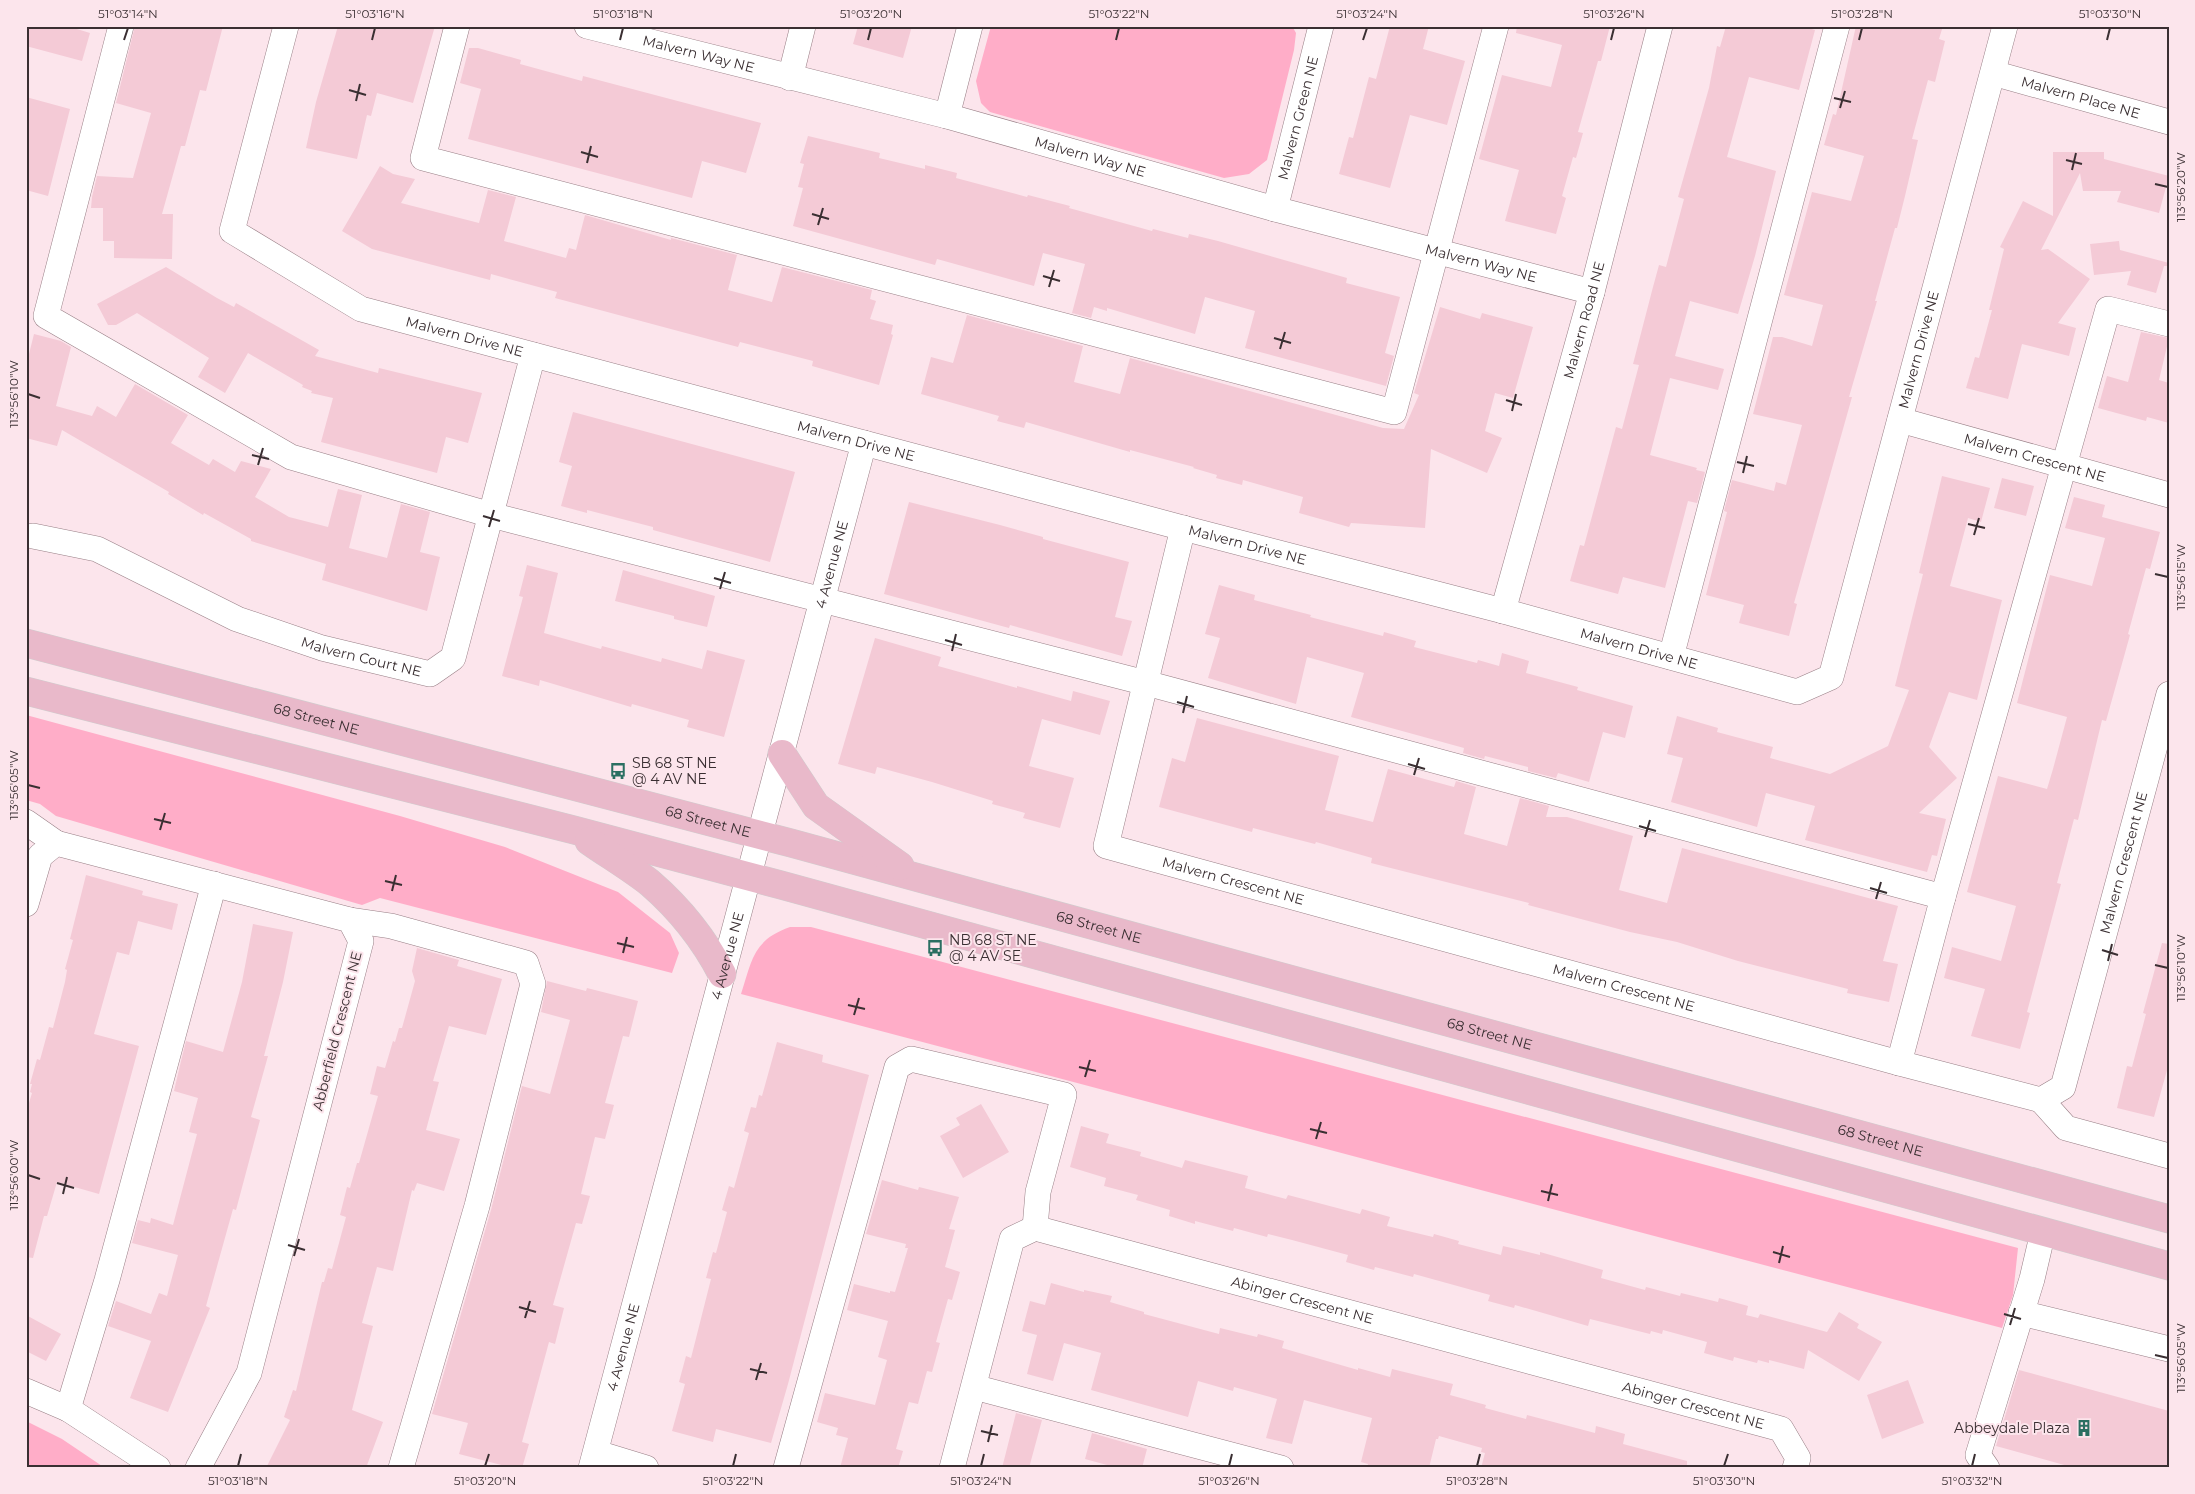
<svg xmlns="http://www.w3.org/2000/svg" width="2195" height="1494" viewBox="0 0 2195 1494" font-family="Montserrat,sans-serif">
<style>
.green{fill:#ffadc8}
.building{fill:#f4cad6}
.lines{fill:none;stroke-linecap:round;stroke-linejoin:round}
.minor-casing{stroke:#987f86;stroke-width:26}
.major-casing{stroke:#d0cdce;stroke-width:29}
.minor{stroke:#fff;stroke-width:25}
.major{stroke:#e9b9ca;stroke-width:28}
.ticks{fill:none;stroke:#3a2f32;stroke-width:2}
.labels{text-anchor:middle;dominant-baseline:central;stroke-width:4;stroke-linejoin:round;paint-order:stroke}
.street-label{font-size:14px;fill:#3a2f32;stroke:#fce5ec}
.poi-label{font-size:14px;fill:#3a2f32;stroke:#fce5ec;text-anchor:start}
.neatline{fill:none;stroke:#3a2f32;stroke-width:2}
.ticks-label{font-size:12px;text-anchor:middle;fill:#3a2f32}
</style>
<rect width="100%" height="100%" fill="#fce5ec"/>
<!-- green -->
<path class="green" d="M991 26H1292L1296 33 1294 50 1267 160 1249 174 1224 178 990 112 981 103 976 81Z
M26 715 400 816 505 847 618 892 670 933 679 953 672 973 380 898 362 905 56 816 40 804 26 800Z
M790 927H811L2018 1248 2013 1295 2002 1328 741 994C752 960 753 940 790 927Z
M26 1421 62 1439 105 1468H26Z"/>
<!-- building -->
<path class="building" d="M26 26H67L90 33 82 61 26 46Z
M135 26H223L206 91 200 90 185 146H181L162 214H173L172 259 114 258V241H103V208H91L92 197 97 176 133 178 151 113 116 103Z
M338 26H435L413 103 377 93 371 116 367 115 357 159 306 148 316 102Z
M858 26H912L903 58 853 44Z
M1390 26H1429L1423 49 1465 61 1447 125 1410 115 1390 188 1339 174 1349 137 1353 138 1369 77 1376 79Z
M1517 26H1610L1601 61H1598L1578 132 1583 133 1576 158 1573 157 1562 196 1566 198 1556 234 1505 221 1519 170 1479 159 1502 75 1551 87 1562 45 1516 33Z
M1726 26H1800L1815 30 1799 90 1749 77 1727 157 1776 171 1755 256 1738 314 1690 301 1675 356 1724 369 1718 390 1670 378 1650 455 1697 468 1696 470 1705 472 1697 503 1688 501 1665 588 1623 577 1618 594 1570 581 1580 545 1584 546 1616 427 1622 429 1639 365 1633 364 1653 287 1659 265 1666 267 1684 199 1678 197 1709 88 1717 46 1720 47Z
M1856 26H1943L1939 39 1945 41 1935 82 1928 80 1912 139 1918 140 1905 196 1897 228H1895L1875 301H1877L1849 397H1852L1843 429 1794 603 1797 604 1789 636 1739 623 1744 605 1706 595 1727 512 1724 511 1732 480 1774 491 1776 482 1786 485 1802 425 1753 414 1773 337H1782L1812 346 1823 305 1784 295 1812 192 1851 201 1864 156 1824 145 1833 114 1836 115Z
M469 48H478L521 60 520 64 582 81 583 76 761 123 746 173 702 161 692 198 468 139 481 89 460 83Z
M26 97 70 109 48 196 26 190Z
M808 136 880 153 879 158 925 169V165L957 173 956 178 1027 197 1028 195 1070 206 1069 208 1152 231 1153 229 1188 238 1189 234 1218 241 1347 278 1346 283 1400 297 1385 353 1394 356 1386 386 1245 348 1255 311 1205 297 1195 334 1107 308V311L1094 307 1091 318 1072 313 1085 264 1043 253 1034 286 937 259 935 265 793 226 803 188 798 187 804 164 800 163Z
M2053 152H2104V159L2169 176 2159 213 2117 202 2121 191H2083L2080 173 2041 250 2048 249 2090 279 2058 323 2076 328 2069 356 2022 344 2008 399 1966 388 1975 357 1979 358 1992 310H1989L2004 249 2000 247 2023 201 2053 216Z
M380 166 393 174 415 179 401 203 479 223 488 190 516 197 504 241 566 258 569 248 576 250 585 215 671 240V238L737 255 728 290 772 302 782 267 872 290 870 299 876 301 870 319 893 325 891 334 893 335 879 385 812 366 813 361 740 342 738 347 555 298 557 292 491 274 490 280 372 249 342 231Z
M2119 241 2120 250 2169 263V266H2164L2156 293 2127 285 2131 271 2094 275 2090 244Z
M166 267 217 298 234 307 236 303 319 350 315 356 378 373 379 368 482 393 468 443 446 437 437 473 321 442 333 398 311 393 312 391 302 387 303 385 248 353 225 393 198 377 209 358 137 313 116 325H108L97 304Z
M1440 307 1480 319 1482 313 1533 327 1513 398 1495 393 1485 431 1502 438 1487 473 1431 449 1425 528 1351 523 1349 527 1299 513 1303 497 1243 480 1242 485 1216 478 1217 475 1193 468 1194 467 1130 450V452L1026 422 1024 428 997 421 999 416 921 394 931 357 953 363 967 315 1083 346 1074 382 1120 394 1130 358 1383 428 1404 429 1419 395 1414 393Z
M2141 332 2169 338 2159 380 2169 383V423L2147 417 2146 421 2098 408 2107 376 2128 382Z
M34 334 61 341 71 347 56 406 92 416 97 406 116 417 135 384 188 415 171 443 209 465 213 459 235 472 241 461 271 469 255 497 289 517 328 527 338 489 362 495 349 548 387 558 401 504 430 512 420 552 440 557 427 611 322 580 326 564 251 541V539L204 513 203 515 168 494 169 492 62 430 57 446 26 438V366Z
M573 412 795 472 770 562 653 530V527L587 510V513L561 506 572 466 559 462Z
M1942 476 1990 488 1981 522 1968 518 1950 586 2002 600 1977 700 1949 692 1929 747 1957 778 1919 813 1946 819 1937 856 1932 855 1927 872 1805 840 1815 806 1766 793 1757 827 1671 802 1683 758 1667 754 1677 716 1718 728 1717 732 1773 747 1770 758 1830 774 1888 746 1909 690 1895 686 1923 574 1919 573Z
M2002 478 2034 486 2026 516 1994 508Z
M2074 497 2105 505 2102 517 2160 532 2150 569 2146 568 2128 634 2130 635 2106 721 2102 720 2078 820 2074 819 2057 883 2061 884 2027 1012 2030 1013 2020 1049 1971 1036 1985 989 1944 978 1952 947 2001 961 2016 906 1967 892 1998 776 2047 789 2053 769 2067 717 2017 703 2050 575 2092 586 2105 538 2065 528Z
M909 502 1000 525 1043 537V539L1129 562 1115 617 1132 621 1122 656 1010 625 1009 628 884 594Z
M527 565 558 573 544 633 601 649 602 646 661 662 662 658 702 669 707 650 745 660 724 737 687 727 689 720 632 704 631 707 540 680 539 686 502 676 523 597 519 596Z
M623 570 715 596 707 627 674 619V616L615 601Z
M1219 585 1255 595 1254 600 1311 615 1310 617 1383 636 1384 632 1416 641 1414 647 1477 663 1478 660 1499 666 1502 653 1529 661 1526 673 1578 687 1577 690 1633 706 1625 738 1603 732 1589 782 1558 773 1556 778 1528 771V767L1485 756 1484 759 1463 753 1464 748 1351 717 1364 673 1307 657 1296 704 1208 678 1220 638 1205 634Z
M875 638 941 657 938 666 1017 688V686L1071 701 1073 691 1110 701 1100 735 1042 719 1029 766 1074 778 1060 828 1023 818 1025 813 992 804 993 801 932 782 877 767 875 774 838 764Z
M1197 718 1339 756 1325 810 1373 822 1388 769 1454 787 1456 781 1476 787 1464 834 1507 846 1520 798 1549 806 1546 817H1567L1633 836 1619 890 1667 903 1682 848 1898 906 1883 961 1898 964 1889 1002 1847 993 1848 989 1738 961 1677 942 1630 932 1528 905 1529 903 1371 863 1372 858 1316 842 1315 844 1253 828 1252 832 1159 807 1172 758 1185 762Z
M86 875 143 891 142 895 178 904 172 930 138 921 129 955 117 952 94 1034 139 1046 99 1194 57 1182 47 1216H44L33 1258 26 1257V1113L32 1093 30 1092 32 1084H30L37 1059 40 1060 49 1027 53 1028 65 982 67 970 65 969 73 940 70 939Z
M253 924 293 932 283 982 264 1056H268L251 1117 260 1120 236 1210 233 1209 206 1306 210 1308 168 1412 130 1398 151 1341 108 1326 116 1301 151 1314 159 1293 167 1296 178 1255 132 1243 138 1220 150 1223 151 1218 173 1225 197 1134 189 1132 198 1098 174 1091 181 1061 186 1041 223 1052 242 982Z
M2162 943 2169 944V1063L2154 1117 2117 1108 2127 1066 2132 1067 2146 1014 2143 1013Z
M417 948 459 960 457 966 502 979 486 1035 449 1026 433 1081 439 1082 426 1130 460 1139 444 1191 417 1183 414 1191 412 1190 393 1271 377 1267 362 1323 373 1326 352 1410 383 1422 366 1468H266L290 1420 284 1417 293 1390 296 1391 322 1282H324L328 1268 332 1269 346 1217 340 1215 347 1187 350 1188 357 1163H359L378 1096 370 1094 377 1066 385 1068 393 1041 395 1042 399 1028H402L415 981 412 971Z
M547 981 586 991 587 988 638 1001 629 1037 623 1036 605 1103 614 1105 605 1139 595 1137 581 1194 590 1196 582 1224 576 1223 553 1305 564 1308 555 1344 549 1342 522 1442 529 1444 522 1468H513L459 1454 468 1423 432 1414 491 1210 522 1086 550 1094 570 1020 541 1012Z
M777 1042 823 1055 822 1062 869 1075 788 1384 771 1443 716 1429 713 1442 672 1431 685 1384 679 1382 686 1356 691 1358 711 1279 706 1278 713 1252 716 1253 727 1212 722 1210 729 1186 734 1188 749 1133 744 1131 751 1107 756 1108 759 1095 762 1096Z
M981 1104 1009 1152 963 1178 940 1136 960 1125 956 1118Z
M1081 1126 1109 1134 1106 1143 1141 1152 1140 1156 1182 1168 1185 1160 1248 1176 1245 1188 1286 1199 1288 1195 1360 1214 1362 1209 1390 1217 1387 1226 1433 1237 1434 1234 1459 1241 1458 1244 1501 1255 1503 1246 1540 1255V1252L1603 1270 1601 1278 1645 1290 1646 1287 1680 1296 1681 1293 1718 1302 1719 1298 1748 1306 1746 1315 1758 1318 1760 1314 1827 1332 1839 1312 1859 1324 1857 1328 1882 1342 1859 1381 1808 1350 1804 1369 1769 1360V1363L1758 1360 1757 1363 1734 1357 1733 1361 1704 1353 1707 1342 1663 1330 1662 1334 1651 1331 1650 1334 1590 1319 1588 1326 1515 1305 1514 1308 1488 1301 1490 1295 1414 1274 1413 1277 1375 1267 1374 1270 1346 1262 1348 1255 1292 1240 1268 1234 1267 1237 1234 1228 1233 1231 1195 1221V1224L1169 1216 1170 1210 1136 1200 1138 1195 1104 1186 1106 1178 1070 1167Z
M882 1180 918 1190 919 1187 959 1197 949 1229 955 1230 945 1267 960 1272 952 1300 948 1299 936 1342 940 1343 932 1372 927 1371 918 1404 909 1402 896 1449 903 1451 898 1468H840L848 1438 836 1435 838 1428 817 1422 825 1393 875 1405 887 1360 878 1357 888 1321 847 1310 854 1284 890 1293V1291L895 1292 908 1248H905L906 1244 866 1234Z
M1051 1283 1084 1292V1290L1112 1296 1110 1302 1144 1312V1314L1219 1334 1220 1328 1257 1337 1258 1334 1284 1341 1282 1348 1358 1370V1368L1390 1377 1392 1369 1453 1384 1450 1395 1486 1405 1485 1408 1526 1419 1527 1415 1595 1433 1596 1426 1625 1434 1623 1444 1687 1461V1468H1481L1485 1453 1481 1452 1482 1448 1439 1436 1438 1439H1436L1429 1468H1367L1368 1464 1361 1462 1372 1418 1304 1400 1292 1444 1266 1438 1277 1399 1234 1387 1233 1391 1198 1381 1188 1417 1091 1390 1101 1353 1064 1343 1053 1381 1027 1374 1037 1335 1022 1331 1030 1301 1045 1305Z
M26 1315 61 1334 46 1361 26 1351Z
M2019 1370 2169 1411V1468H2075L1996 1446Z
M1908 1380 1924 1423 1882 1439 1867 1395Z
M1016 1413 1042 1420 1029 1468H1002Z
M1092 1433 1147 1449 1142 1468H1118L1085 1459Z"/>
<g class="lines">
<!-- minor casing -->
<g class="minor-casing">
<g id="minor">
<path d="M121 26 46 316 291 457 491 515 1146 683 1943 897 2108 309 2169 324"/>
<path id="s1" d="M286 26 232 231 361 309 1183 528 1503 611 1797 692 1831 677 2005 26"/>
<path d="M457 26 423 158 1394 412 1496 26"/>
<path id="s2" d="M587 26 947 116 1275 209 1592 292"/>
<path id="s3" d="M1993 73 2169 122"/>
<path d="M790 78 803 26"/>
<path d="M947 116 970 26"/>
<path id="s4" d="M1275 209 1321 26"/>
<path id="s5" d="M1900 420 2169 495"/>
<path id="s6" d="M1183 528 1106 846 1899 1063 2041 1100 2063 1087 2169 694"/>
<path id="s7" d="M33 536 97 549 237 619 322 648 430 674 453 658 533 355"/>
<path id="s8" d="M1503 611 1592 292 1660 26"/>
<path d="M1671 657 1837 26"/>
<path d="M26 822 56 843"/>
<path d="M26 904 40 856 56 843 350 920 361 941 249 1373 198 1468"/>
<path d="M350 920 391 926 526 963 533 984 477 1206 401 1468"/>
<path d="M1899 1063 1943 897"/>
<path d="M2041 1100 2066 1128 2169 1156"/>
<path d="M2021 1313 2169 1349"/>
<path d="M974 1387 1281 1468"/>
<path d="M26 1391 68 1409 158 1468"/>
<path d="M68 1409 107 1280 214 884"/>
<path d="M597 1453 646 1468"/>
<path id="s9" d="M591 1468 864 443"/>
<path d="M786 1468 897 1067 911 1059 1064 1095 1038 1192 1035 1228"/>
<path id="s10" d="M952 1468 1012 1239 1035 1228 1781 1429 1798 1458 1795 1468"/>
<path d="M1987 1468 1978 1455 2032 1279 2043 1232"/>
</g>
</g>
<!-- major casing -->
<g class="major-casing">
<g id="major">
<path id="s11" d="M26 643 791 843 2169 1219"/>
<path d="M26 691 574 830 781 885 2169 1266"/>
<path d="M782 754 816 806 900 866"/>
<path d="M589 841C609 855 631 868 650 883 680 909 704 939 722 974"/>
</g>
</g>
<!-- minor -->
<use href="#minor" class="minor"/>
<!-- major -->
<use href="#major" class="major"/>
</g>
<!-- ticks -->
<path class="ticks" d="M124 40 128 28M372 40 375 28M620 40 623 28M868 40 871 28M1116 40 1119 28M1363 40 1367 28M1611 40 1614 28M1859 40 1862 28M2107 40 2110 28M349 90 366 95M1834 98 1851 102M356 101 360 84M1840 108 1845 91M581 152 598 157M2066 160 2082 164M587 163 591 146M2072 170 2076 153M2155 184 2168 187M812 214 829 219M818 225 823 208M1043 276 1060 281M1049 287 1054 270M1274 338 1291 343M1280 349 1285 332M28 394 40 398M1506 400 1522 405M1512 411 1516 394M252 455 269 459M1737 462 1754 466M258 465 263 448M1743 473 1747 456M483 516 500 521M1968 524 1985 528M489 527 494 510M1974 535 1979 518M2155 574 2168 577M714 578 731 583M720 589 725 572M945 640 962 645M952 651 956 634M1177 702 1194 707M1183 713 1187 696M1408 764 1425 769M1414 775 1419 758M28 785 40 788M154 819 171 823M1639 826 1656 831M160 830 165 813M1645 837 1650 820M385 881 402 885M1870 888 1887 893M392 891 396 875M1876 899 1881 882M617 943 634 947M2102 950 2118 955M623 953 627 937M2108 961 2112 944M2155 965 2168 968M848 1005 865 1009M854 1015 859 998M1079 1067 1096 1071M1085 1077 1090 1060M1310 1129 1327 1133M1316 1139 1321 1122M28 1175 40 1179M57 1183 74 1188M1541 1191 1558 1195M63 1194 67 1177M1548 1201 1552 1184M288 1245 305 1250M1773 1252 1790 1257M294 1256 299 1239M1779 1263 1783 1246M519 1307 536 1312M2004 1314 2021 1319M525 1318 530 1301M2010 1325 2015 1308M2155 1355 2168 1358M750 1369 767 1373M756 1380 761 1363M981 1431 998 1435M988 1442 992 1425M238 1466 241 1454M485 1466 489 1454M733 1466 736 1454M981 1466 984 1454M1229 1466 1232 1454M1477 1466 1480 1454M1724 1466 1728 1454M1972 1466 1975 1454"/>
<!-- icons -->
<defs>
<g id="bus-bare" transform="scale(1.35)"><path d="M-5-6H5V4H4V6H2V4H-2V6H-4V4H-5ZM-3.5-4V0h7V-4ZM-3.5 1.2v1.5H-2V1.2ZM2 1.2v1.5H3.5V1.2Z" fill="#2b6f62" stroke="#fce5ec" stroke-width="2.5" paint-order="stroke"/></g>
<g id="building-bare" transform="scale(1.35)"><path d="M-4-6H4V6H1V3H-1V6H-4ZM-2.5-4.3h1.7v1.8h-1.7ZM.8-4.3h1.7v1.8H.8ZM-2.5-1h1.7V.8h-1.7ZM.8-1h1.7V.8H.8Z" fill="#2b6f62" stroke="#fce5ec" stroke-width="2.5" paint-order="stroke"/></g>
</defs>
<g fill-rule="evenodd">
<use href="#bus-bare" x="618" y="771"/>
<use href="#bus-bare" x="935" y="948"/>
<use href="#building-bare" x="2084" y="1428"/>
</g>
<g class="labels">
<!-- street labels -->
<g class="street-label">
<text stroke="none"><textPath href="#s2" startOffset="115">Malvern Way NE</textPath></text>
<text stroke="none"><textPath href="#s3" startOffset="91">Malvern Place NE</textPath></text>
<text stroke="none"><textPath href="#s4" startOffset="94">Malvern Green NE</textPath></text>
<text stroke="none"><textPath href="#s2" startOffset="520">Malvern Way NE</textPath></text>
<text stroke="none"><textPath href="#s2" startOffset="925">Malvern Way NE</textPath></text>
<text stroke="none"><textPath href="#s8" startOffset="302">Malvern Road NE</textPath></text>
<text stroke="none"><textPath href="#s1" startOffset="470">Malvern Drive NE</textPath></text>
<text stroke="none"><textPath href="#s1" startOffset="2225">Malvern Drive NE</textPath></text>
<text stroke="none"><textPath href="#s1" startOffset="875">Malvern Drive NE</textPath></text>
<text stroke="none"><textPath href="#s5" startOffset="140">Malvern Crescent NE</textPath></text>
<text stroke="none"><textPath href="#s1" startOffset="1280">Malvern Drive NE</textPath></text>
<text stroke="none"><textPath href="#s9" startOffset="935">4 Avenue NE</textPath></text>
<text stroke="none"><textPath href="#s1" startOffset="1685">Malvern Drive NE</textPath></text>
<text stroke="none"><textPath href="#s7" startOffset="352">Malvern Court NE</textPath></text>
<text stroke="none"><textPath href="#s11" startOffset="300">68 Street NE</textPath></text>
<text stroke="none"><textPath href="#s11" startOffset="705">68 Street NE</textPath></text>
<text stroke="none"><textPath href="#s6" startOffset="1554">Malvern Crescent NE</textPath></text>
<text stroke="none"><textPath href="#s6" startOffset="459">Malvern Crescent NE</textPath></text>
<text stroke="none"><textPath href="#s11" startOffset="1110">68 Street NE</textPath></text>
<text stroke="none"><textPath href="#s9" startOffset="530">4 Avenue NE</textPath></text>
<text stroke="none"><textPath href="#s6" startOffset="864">Malvern Crescent NE</textPath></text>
<text transform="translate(337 1031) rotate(-76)">Abberfield Crescent NE</text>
<text stroke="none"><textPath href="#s11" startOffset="1515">68 Street NE</textPath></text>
<text stroke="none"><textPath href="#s11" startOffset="1920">68 Street NE</textPath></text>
<text stroke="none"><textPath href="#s10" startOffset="539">Abinger Crescent NE</textPath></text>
<text stroke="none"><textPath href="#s9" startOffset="125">4 Avenue NE</textPath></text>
<text stroke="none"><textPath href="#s10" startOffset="944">Abinger Crescent NE</textPath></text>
</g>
<!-- poi labels -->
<g class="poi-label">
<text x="632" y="763">SB 68 ST NE<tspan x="632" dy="16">@ 4 AV NE</tspan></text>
<text x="949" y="940">NB 68 ST NE<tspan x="949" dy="16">@ 4 AV SE</tspan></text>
<text x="2070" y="1428" text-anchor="end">Abbeydale Plaza</text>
</g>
</g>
<!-- border -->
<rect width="2195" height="1494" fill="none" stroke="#fce5ec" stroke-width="55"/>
<rect x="28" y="28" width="2140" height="1438" class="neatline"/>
<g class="ticks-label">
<text x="128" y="18">51°03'14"N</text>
<text x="375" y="18">51°03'16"N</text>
<text x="623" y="18">51°03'18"N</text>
<text x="871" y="18">51°03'20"N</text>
<text x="1119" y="18">51°03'22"N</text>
<text x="1367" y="18">51°03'24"N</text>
<text x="1614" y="18">51°03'26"N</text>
<text x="1862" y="18">51°03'28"N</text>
<text x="2110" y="18">51°03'30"N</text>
<text transform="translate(2181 187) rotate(-90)" y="4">113°56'20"W</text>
<text transform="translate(14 394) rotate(-90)" y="4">113°56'10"W</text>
<text transform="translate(2181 577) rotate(-90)" y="4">113°56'15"W</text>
<text transform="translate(14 785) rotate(-90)" y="4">113°56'05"W</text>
<text transform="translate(2181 968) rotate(-90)" y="4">113°56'10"W</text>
<text transform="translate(14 1175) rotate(-90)" y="4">113°56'00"W</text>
<text transform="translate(2181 1358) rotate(-90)" y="4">113°56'05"W</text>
<text x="238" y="1485">51°03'18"N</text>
<text x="485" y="1485">51°03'20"N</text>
<text x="733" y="1485">51°03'22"N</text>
<text x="981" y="1485">51°03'24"N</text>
<text x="1229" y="1485">51°03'26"N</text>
<text x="1477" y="1485">51°03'28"N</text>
<text x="1724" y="1485">51°03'30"N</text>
<text x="1972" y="1485">51°03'32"N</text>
</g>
</svg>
